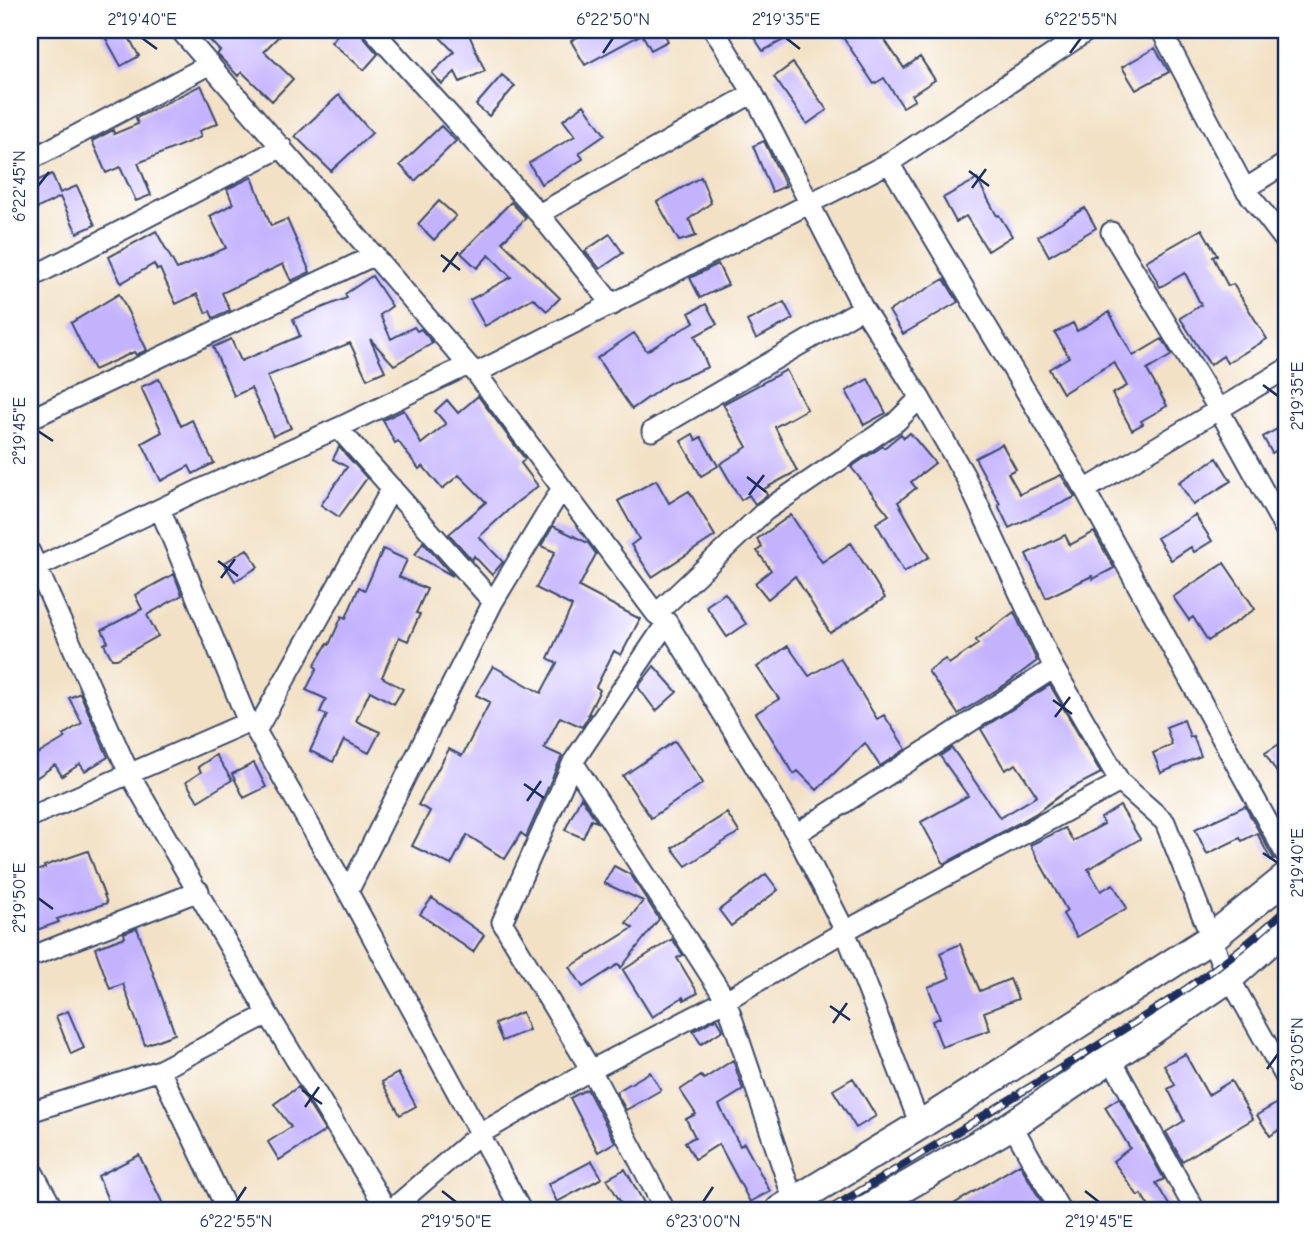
<svg xmlns="http://www.w3.org/2000/svg" width="1316" height="1240" viewBox="0 0 1316 1240" font-family="'Comic Neue',sans-serif">
<style>
.building{fill:#c3b3fd}
.lines{fill:none;stroke-linecap:round;stroke-linejoin:round}
.minor-casing{stroke:#3b4a6d;stroke-width:23}
.tertiary-casing{stroke:#3b4a6d;stroke-width:28}
.secondary-casing{stroke:#3b4a6d;stroke-width:32}
.minor{stroke:#fff;stroke-width:19}
.tertiary{stroke:#fff;stroke-width:24}
.secondary{stroke:#fff;stroke-width:28}
.rail-casing{stroke:#1b2f5e;stroke-width:8}
.rail{stroke:#fff;stroke-width:5;stroke-dasharray:16;stroke-linecap:butt}
.ticks{fill:none;stroke:#1b2f5e;stroke-width:2.5}
.neatline{fill:none;stroke:#1b2f5e;stroke-width:2.5}
.ticks-label{font-size:18px;text-anchor:middle;fill:#1b2f5e}
</style>
<rect width="100%" height="100%" fill="#fff"/>
<filter id="ink" filterUnits="userSpaceOnUse"><feTurbulence type="fractalNoise" baseFrequency=".0143" numOctaves="2"/><feDisplacementMap in="SourceGraphic" scale="14" xChannelSelector="R" yChannelSelector="G"/><feConvolveMatrix kernelMatrix="1 2 1 2 8 2 1 2 1" color-interpolation-filters="sRGB"/></filter>
<filter id="wash" filterUnits="userSpaceOnUse"><feTurbulence type="fractalNoise" baseFrequency=".00686" numOctaves="4" result="noise"/><feDisplacementMap in="SourceGraphic" scale="28" xChannelSelector="R" yChannelSelector="G"/><feGaussianBlur stdDeviation="1.57" result="paint"/><feColorMatrix in="noise" values="0 0 0 0 0 0 0 0 0 0 0 0 0 0 0 0 0 1.4 0 .05"/><feComposite in="paint" operator="in"/></filter>
<g filter="url(#wash)">
<rect width="100%" height="100%" fill="#f2e1c4"/>
<g id="blocks">
<!-- building -->
<path class="building" d="M101 30H125L139 56 121 66Z
M200 30H285L264 51 293 79 272 101 242 72 238 76 217 54 220 51Z
M341 30H361L364 38 378 54 364 70 331 42Z
M433 30H467L485 71 460 82 455 72 442 84 432 73 454 52Z
M590 30H662L668 41 651 50 642 34 585 65 571 41Z
M749 30H802L763 51Z
M838 30H878L904 68 920 57 935 80 912 95 915 100 903 107 884 78 874 84Z
M1155 48 1169 72 1136 90 1122 67Z
M793 63 827 110 807 124 774 77Z
M502 75 515 86 489 116 476 105Z
M201 85 218 123 199 131 201 137 138 163 151 195 136 201 120 167 106 173 92 141 113 130 114 134 138 124 136 118Z
M339 95 372 133 331 171 295 136Z
M584 105 605 135 579 153 583 159 541 184 529 163 575 136 563 120Z
M441 126 456 141 415 181 400 165Z
M764 141 786 186 772 192 753 146Z
M52 174 60 193 77 186 95 225 77 233 60 197 30 212V184Z
M252 177 271 226 287 219 310 272 291 281 283 264 222 293 230 310 213 318 210 311 206 313 197 294 176 304 160 269 157 270 154 264 121 283 109 257 156 231 177 269 226 248 210 216 233 204 227 189Z
M701 177 711 203 689 219 696 236 679 241 657 202Z
M977 179 997 216 999 215 1012 236 988 251 966 216 956 222 943 198Z
M439 201 456 216 434 240 418 224Z
M511 202 526 218 502 242 560 298 547 311 533 298 485 326 470 300 511 277 489 255 477 268 461 253Z
M1085 208 1096 228 1049 256 1038 236Z
M1202 229 1217 255 1213 257 1228 286 1233 284 1267 339 1227 363 1223 356 1210 365 1180 318 1201 305 1185 273 1160 287 1146 261Z
M610 234 623 253 600 269 585 251Z
M718 264 728 285 700 298 690 278Z
M372 276 392 306 380 315 391 339 414 327 417 331 421 329 433 343 394 365 370 339 385 371 367 379 350 343 267 376 291 428 273 436 251 388 234 396 213 347 231 339 241 361 300 336 293 319 347 298 345 294Z
M944 279 958 302 903 334 889 311Z
M119 294 147 350 136 355 134 352 94 370 71 323Z
M784 302 793 319 756 339 747 321Z
M706 304 717 324 695 336 708 367 669 383 632 409 597 358 634 333 647 351 694 322 689 313Z
M1109 312 1133 356 1162 339 1172 355 1147 370 1167 406 1141 421 1143 424 1132 430 1112 394 1127 386 1114 362 1063 393 1049 369 1069 357 1055 333 1073 323 1077 331Z
M786 370 807 409 775 427 797 471 764 489 767 495 755 504 749 495 741 500 720 464 747 447 723 404Z
M159 379 181 426 192 420 214 463 193 474 189 466 161 481 142 443 162 432 141 387Z
M868 379 886 413 864 425 846 391Z
M478 396 525 459 521 463 538 486 516 503 479 537 503 562 492 575 474 556 472 560 449 534 486 502 459 475 442 489 423 466 419 469 398 441 395 443 383 420 404 410 421 444 446 424 435 411 447 400 458 413Z
M1286 424V444L1272 453 1263 437Z
M910 433 935 463 911 482 916 488 898 502 929 557 904 572 876 523 889 515 851 467 883 446 884 448 901 434 904 438Z
M693 434 696 440 701 437 718 466 701 476 681 441Z
M1002 444 1016 469 1008 473 1020 494 1061 475 1075 497 1009 528 998 505 1000 504 975 458Z
M339 447 367 478 339 517 321 505 347 467 333 459Z
M1217 458 1231 481 1193 505 1179 482Z
M656 480 669 503 689 491 715 536 652 577 631 545 639 539 618 501Z
M791 515 822 562 851 543 885 598 830 633 795 576 768 599 755 583 771 570 757 551 762 547 757 539Z
M1195 515 1212 541 1194 552 1191 547 1171 560 1157 538Z
M553 526 588 543 596 554 579 587 640 619 621 655 614 651 596 687 600 690 588 714H590L582 727 560 717 544 748 562 756 526 837 521 833 505 859 467 835 451 865 412 846 430 811 418 805 449 749 462 756 490 702 476 695 493 666 541 693 557 663 548 658 572 606 536 588 555 552 541 546Z
M1094 532 1114 568 1093 579 1092 576 1046 598 1026 554 1065 535 1070 545Z
M423 542 453 576 415 555Z
M247 549 258 567 235 581 224 563Z
M383 549 407 560 399 577 427 589 416 613 420 614 408 641 399 637 382 677 403 689 394 704 370 691 356 721 380 732 369 753 344 740 333 762 310 751 327 715 320 712 326 699 306 690 317 668 314 666 327 644 329 645 342 616 346 618 359 587 365 590Z
M1224 563 1255 609 1208 641 1193 617 1189 620 1173 597Z
M174 574 182 595 147 615 158 636 117 659H112L104 644 108 642 102 630 142 609 135 595Z
M725 593 746 624 727 637 706 606Z
M1014 612 1037 661 1006 684 958 714 928 671 945 659 949 664 978 644 976 640Z
M788 646 809 676 840 658 877 719 884 715 906 749 880 766 865 743 817 790 798 771 794 774 756 713 779 699 757 667Z
M654 666 677 692 656 711 638 687Z
M1050 685 1101 773 1066 791 1035 814 944 864 921 822 968 796 940 756 952 748 1000 818 1037 796 1016 764 1005 770 981 729Z
M80 693 108 757 85 771 80 764 62 776 55 765 30 782V741L38 754 65 738 63 735 82 723 69 698Z
M1184 720 1190 737 1193 736 1201 756 1161 773 1153 753 1172 745 1166 727Z
M1286 740V788L1265 753Z
M675 741 703 783 651 818 623 776Z
M216 755 232 780 198 801 186 782 201 772 198 767Z
M254 763 266 787 244 798 232 774Z
M581 797 597 822 591 820 583 838 565 830Z
M1120 806 1140 839 1088 869 1101 891 1113 884 1127 908 1077 937 1063 914 1067 911 1030 845 1065 828 1073 841 1104 824 1101 818Z
M1245 806 1274 859 1271 860 1257 833 1242 841 1240 838 1207 854 1195 829Z
M727 813 739 832 686 866 672 848Z
M88 851 107 903 57 919 59 922 37 930 30 909V873L45 868 44 866Z
M614 866 631 875 659 919 621 968 619 964 583 987 570 967 633 928 626 923 643 901 604 883Z
M766 874 778 890 731 926 719 910Z
M432 898 484 935 473 952 420 914Z
M137 928 175 1034 145 1045 123 984 110 989 95 948 125 937 124 933Z
M672 939 683 955 677 958 698 993 684 1000 683 997 652 1017 623 970Z
M960 944 980 991 1010 979 1018 999 984 1012 990 1030 942 1047 932 1021 940 1018 928 987 950 978 940 953Z
M68 1011 84 1048 71 1054 56 1016Z
M522 1012 529 1030 502 1041 495 1024Z
M717 1018 723 1030 701 1044 693 1031Z
M1185 1054 1208 1095 1231 1081 1253 1119 1182 1161 1166 1132 1184 1121 1168 1089 1175 1085 1164 1065Z
M733 1060 743 1090 719 1105 740 1146 744 1143 770 1191 750 1202 719 1144 695 1159 685 1142 695 1137 686 1119 696 1114 680 1090 701 1076 704 1079Z
M650 1072 661 1090 626 1110 616 1092Z
M398 1073 416 1106 400 1115 382 1082Z
M853 1078 876 1116 856 1128 833 1090Z
M298 1087 325 1131 279 1160 268 1142 291 1127 274 1104Z
M587 1089 615 1142 598 1152 570 1098Z
M1119 1098 1164 1179 1156 1183 1172 1210H1151L1141 1194 1138 1196 1113 1161 1130 1148 1105 1107Z
M1286 1098V1125L1270 1136 1257 1115Z
M139 1155 166 1210H112L98 1176Z
M592 1161 602 1178 557 1202 548 1184Z
M1020 1164 1046 1210H944Z
M625 1169 648 1210H625L607 1179Z"/>
</g>
</g>
<g filter="url(#ink)">
<use href="#blocks" fill-opacity="0" stroke="#3b4a6d" stroke-width="2"/>
<g class="lines">
<!-- minor casing -->
<g class="minor-casing">
<path id="minor" d="M180 30 468 365
M373 30 539 214 613 305
M714 30 753 93 863 308 920 398 965 476 1054 668 1120 782 1165 822 1221 963 1286 1078
M1161 30 1245 189 1286 242
M30 160 210 64
M889 163 1085 490 1286 855
M1245 189 1286 163
M539 214 753 93
M1111 232 1219 410 1286 531
M30 278 282 147
M476 373 656 614 667 622 796 834 845 931 920 1125
M30 419 375 255
M338 428 493 602
M652 431 863 308
M1085 490 1286 369
M160 509 248 722 256 731 348 892 521 1210
M30 552 129 773 268 1014 387 1210
M30 571 199 490 338 428 468 365 476 373 889 163 1089 30
M656 614 765 511 896 422 920 398
M256 731 392 488
M573 762 726 1000 794 1202
M30 817 248 722
M796 834 1054 668
M348 892 493 602 562 488
M30 957 199 891
M1111 1059 1195 1210
M160 1070 227 1210
M30 1112 160 1070 268 1014
M1012 1125 1060 1210
M391 1210 478 1135 591 1070 726 1000 845 931 1120 782
M665 1210 591 1070 502 922 573 762 667 622"/>
</g>
<!-- tertiary casing -->
<g class="tertiary-casing">
<path id="tertiary" d="M30 1172 51 1210"/>
</g>
<!-- secondary casing -->
<g class="secondary-casing">
<path id="secondary" d="M780 1210 920 1125 1210 939 1286 878
M865 1210 1012 1125 1229 978 1286 927"/>
</g>
<!-- minor -->
<use href="#minor" class="minor"/>
<!-- tertiary -->
<use href="#tertiary" class="tertiary"/>
<!-- secondary -->
<use href="#secondary" class="secondary"/>
<!-- rail casing -->
<g class="rail-casing">
<path id="rail" d="M828 1210C909 1162 989 1112 1069 1063 1144 1017 1223 970 1286 909"/>
</g>
<!-- rail -->
<use href="#rail" class="rail"/>
</g>
</g>
<!-- ticks -->
<path class="ticks" d="M142 38 157 49M786 38 800 49M603 53 613 38M1070 53 1081 38M969 171 989 186M38 186 49 172M972 188 986 169M441 255 460 270M443 272 458 252M1263 385 1278 396M38 431 53 441M747 477 766 492M749 495 764 475M218 561 238 576M221 578 235 559M1053 700 1072 714M1055 717 1070 697M524 784 544 798M527 801 541 781M1263 853 1278 863M38 898 53 909M830 1006 850 1020M833 1023 847 1003M1267 1069 1278 1054M302 1090 322 1104M305 1107 319 1087M442 1191 456 1202M1085 1191 1099 1202M236 1202 246 1187M703 1202 713 1187"/>
<!-- margin -->
<rect width="1316" height="1240" fill="none" stroke="#fff" stroke-width="77"/>
<rect x="38" y="38" width="1240" height="1164" class="neatline"/>
<g class="ticks-label">
<text x="142" y="25">2°19'40"E</text>
<text x="613" y="25">6°22'50"N</text>
<text x="786" y="25">2°19'35"E</text>
<text x="1081" y="25">6°22'55"N</text>
<text transform="translate(19 186) rotate(-90)" y="6">6°22'45"N</text>
<text transform="translate(1297 396) rotate(-90)" y="6">2°19'35"E</text>
<text transform="translate(19 431) rotate(-90)" y="6">2°19'45"E</text>
<text transform="translate(1297 863) rotate(-90)" y="6">2°19'40"E</text>
<text transform="translate(19 898) rotate(-90)" y="6">2°19'50"E</text>
<text transform="translate(1297 1054) rotate(-90)" y="6">6°23'05"N</text>
<text x="236" y="1227">6°22'55"N</text>
<text x="456" y="1227">2°19'50"E</text>
<text x="703" y="1227">6°23'00"N</text>
<text x="1099" y="1227">2°19'45"E</text>
</g>
</svg>
